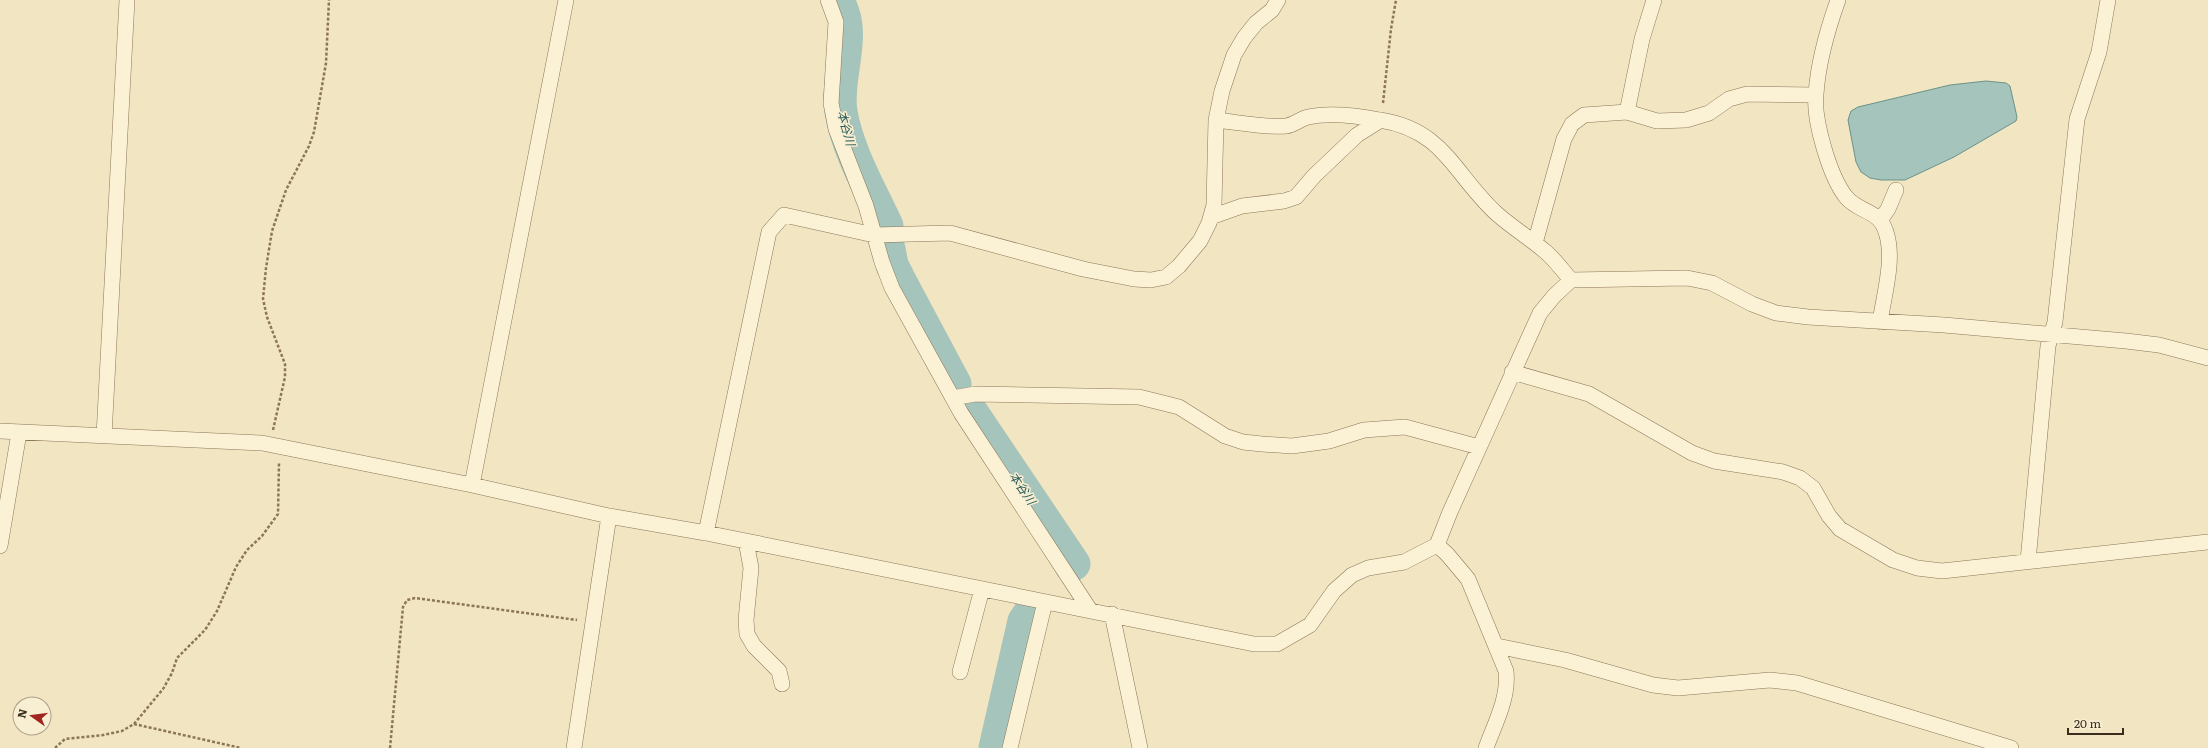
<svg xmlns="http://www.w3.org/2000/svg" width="2208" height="748" viewBox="0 0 2208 748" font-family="Literata,'Noto Sans JP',serif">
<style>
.water{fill:#a4c4bc;stroke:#6a938a}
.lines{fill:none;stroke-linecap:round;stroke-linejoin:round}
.river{stroke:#a4c4bc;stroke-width:33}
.minor-casing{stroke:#8d7657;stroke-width:16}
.path{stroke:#8d7657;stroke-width:2.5;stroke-dasharray:3 2;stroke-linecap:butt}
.minor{stroke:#fbf2d6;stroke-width:15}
.labels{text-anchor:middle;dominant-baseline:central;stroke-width:3;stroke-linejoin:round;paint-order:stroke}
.water-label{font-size:12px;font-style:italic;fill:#2b5c5b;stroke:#f8efd2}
</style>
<rect width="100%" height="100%" fill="#f1e5c2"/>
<!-- water -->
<path class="water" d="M1986 81 2006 83 2010 86 2017 117 2016 121 1954 157 1905 180H1881L1870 178 1861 172 1856 162 1848 120 1851 111 1858 107 1950 85Z"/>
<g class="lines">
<!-- river -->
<path class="river" d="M837 0C859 33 835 76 841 112 848 152 870 189 887 226
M889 249 892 265 899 279 955 384
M969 408 1074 564 1071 566
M995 748 1024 621 1031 611"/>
<!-- minor casing -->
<g class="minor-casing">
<path id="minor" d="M828 0 836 22 831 103 836 129 866 206 882 262 892 288 961 413 1090 610
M1838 0C1828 28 1818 65 1816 94 1813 120 1830 177 1846 197 1859 213 1879 209 1886 232 1895 259 1884 294 1880 322
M1627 112 1642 39 1654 0
M1216 120C1237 122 1266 128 1286 126 1294 125 1300 119 1308 117 1330 112 1359 116 1380 120 1445 130 1454 175 1497 214 1513 228 1531 239 1547 253 1556 261 1563 271 1571 280
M1211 217 1242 206 1284 201 1296 197 1314 176 1357 135 1381 120
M1881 219 1888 209 1896 190
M1535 243 1564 139 1572 124 1584 115 1627 112 1657 121 1686 120 1709 113 1729 99 1747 94 1815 95
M1512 372 1589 394 1692 453 1714 461 1783 472 1800 478 1813 488 1829 516 1840 529 1893 560 1917 568 1942 571 2208 542
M953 398 975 394 1139 397 1179 407 1225 436 1243 442 1262 444 1292 446 1329 441 1364 430 1405 427 1479 447
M0 431 262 443 472 485 609 516 706 533 1254 644H1277L1310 625 1334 591 1352 575 1368 568 1404 562 1437 545 1450 512 1540 313 1554 296 1571 280 1687 278 1712 283 1752 304 1776 313 1808 317 1944 325 2126 341 2159 345 2208 358
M104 436 127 0
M472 485 566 0
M706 533 769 232 784 215 874 235 950 233 1083 269 1134 279 1151 280 1166 277 1179 266 1200 241 1209 223 1214 205 1216 120 1222 91 1234 55 1244 38 1256 23 1272 10 1278 0
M746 541 751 568 746 620 747 634 754 646 779 671 782 684
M1437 545 1447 554 1468 579 1506 671C1509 698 1495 723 1486 748
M0 546 19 433
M2028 561 2048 346 2055 322 2077 119 2099 52 2108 0
M1112 614 1140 748
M1497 646 1565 660 1653 685 1678 688 1770 680 1797 683 2011 748
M960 672 982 589
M574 748 609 516
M1010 748 1045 602"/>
</g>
<!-- path -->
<path class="path" d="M1383 103 1391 29 1396 0
M273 430 285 377V364L267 317 263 299 266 268 272 231 286 190 309 146 314 132 326 63 329 0
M134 724 241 748
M55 748 65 739 103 735 122 731 134 724 163 689 172 673 177 658 205 630 217 611 236 567 247 550 262 536 278 514 279 463
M390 748 403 607 407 600 415 598 577 620"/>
<!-- minor -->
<use href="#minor" class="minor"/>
</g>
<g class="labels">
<!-- water labels -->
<g class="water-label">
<text transform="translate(847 128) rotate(75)">本谷川</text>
<text transform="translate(1023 488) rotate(56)">本谷川</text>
</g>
</g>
<!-- north arrow -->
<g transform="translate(32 716) rotate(284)"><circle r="19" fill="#f8efd2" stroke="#aca18a"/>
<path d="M0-3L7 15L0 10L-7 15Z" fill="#a12622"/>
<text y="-6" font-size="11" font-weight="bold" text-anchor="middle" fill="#3b2d1d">N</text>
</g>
<!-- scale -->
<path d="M2068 728v6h55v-6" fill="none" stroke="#3b2d1d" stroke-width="2"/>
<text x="2074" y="728" font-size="12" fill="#3b2d1d" stroke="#f8efd2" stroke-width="3" paint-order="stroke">20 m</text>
</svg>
